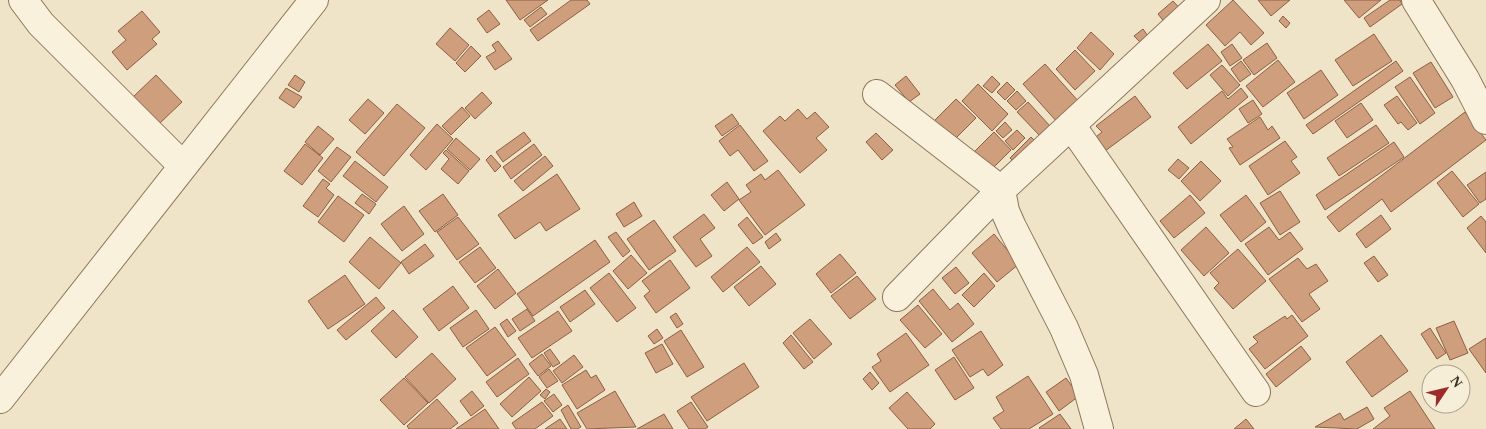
<svg xmlns="http://www.w3.org/2000/svg" width="1486" height="429" viewBox="0 0 1486 429" font-family="'Times New Roman',serif">
<style>
.building{fill:#cf9f7d;stroke:#8d5f41}
.lines{fill:none;stroke-linecap:round;stroke-linejoin:round}
.minor-casing{stroke:#8d765c;stroke-width:30}
.minor{stroke:#faf1dc;stroke-width:28}
</style>
<rect width="100%" height="100%" fill="#f0e4c8"/>
<!-- building -->
<path class="building" d="M506 0H548L520 20Z
M571 0H587L590 4 538 41 530 30Z
M1233 0 1264 33 1251 45 1240 32 1225 46 1206 25Z
M1258 0H1290L1271 16Z
M1344 0H1381L1359 18Z
M1390 0H1400L1402 4 1370 27 1364 18Z
M1173 1 1185 14 1169 28 1158 14Z
M541 7 547 14 530 27 524 20Z
M489 10 500 24 487 33 477 19Z
M142 11 160 32 152 39 157 44 127 70 112 52 126 40 118 31Z
M1283 16 1290 23 1286 28 1279 21Z
M450 28 469 45 455 61 436 44Z
M1143 29 1148 36 1140 42 1134 36Z
M1091 32 1114 54 1100 70 1077 48Z
M1374 34 1392 61 1353 86 1335 60Z
M498 41 512 59 495 70 486 57 496 51 492 45Z
M1267 43 1277 58 1254 75 1243 60Z
M1208 44 1222 61 1187 89 1173 73Z
M1232 44 1242 58 1230 66 1221 52Z
M471 46 481 56 465 72 456 63Z
M1075 50 1095 71 1075 90 1056 69Z
M1278 60 1295 82 1263 107 1246 86Z
M1241 61 1251 74 1240 82 1231 69Z
M1396 61 1403 71 1313 134 1306 125Z
M1431 62 1453 97 1435 108 1413 73Z
M1045 64 1080 103 1058 123 1023 84Z
M1222 65 1240 85 1228 96 1210 75Z
M1321 70 1338 95 1304 119 1287 93Z
M156 75 182 102 159 124 133 97Z
M295 75 305 82 299 92 288 85Z
M906 76 920 94 909 102 895 85Z
M992 76 1000 84 992 93 983 86Z
M1410 77 1435 113 1420 124 1395 87Z
M1007 82 1015 90 1005 100 997 92Z
M978 84 1008 114 992 131 962 101Z
M286 88 302 97 294 108 279 98Z
M1241 88 1248 97 1191 144 1178 127 1222 91 1228 99Z
M1017 91 1026 101 1016 110 1007 101Z
M482 92 492 103 475 119 465 108Z
M1135 96 1151 117 1101 154 1091 141 1102 132 1096 126Z
M1397 96 1417 123 1408 130 1401 122 1398 124 1384 105Z
M368 99 384 113 365 134 349 120Z
M956 99 976 118 954 140 934 121Z
M1253 100 1262 114 1248 123 1239 109Z
M1028 102 1050 126 1040 136 1017 112Z
M1361 103 1373 120 1347 138 1335 121Z
M397 104 425 128 384 176 356 152Z
M462 107 470 116 451 135 442 126Z
M798 109 807 119 815 112 829 127 816 138 827 150 800 173 763 131 780 116 785 121Z
M1465 112 1486 140 1391 212 1382 199 1339 232 1327 217Z
M732 114 739 124 722 136 715 126Z
M1260 117 1268 130 1272 126 1280 138 1240 165 1229 148 1233 147 1227 139Z
M1005 122 1012 130 1003 138 996 131Z
M437 124 453 139 426 170 410 155Z
M740 125 768 161 754 171 738 150 730 156 719 141Z
M1376 125 1389 143 1339 176 1327 158Z
M318 126 334 139 320 155 305 142Z
M1017 130 1025 138 1013 150 1005 141Z
M524 132 531 141 503 162 496 152Z
M994 132 1011 150 991 170 974 152Z
M876 133 893 150 882 160 866 142Z
M1031 137 1038 144 1017 164 1010 158Z
M456 138 480 159 470 170 447 149Z
M1285 141 1297 157 1291 161 1300 173 1268 195 1249 166Z
M1394 142 1404 157 1325 210 1316 195Z
M305 144 323 158 302 185 284 171Z
M534 144 542 155 511 179 503 167Z
M337 147 351 157 331 182 318 171Z
M446 150 469 171 458 184 441 169 449 159 443 153Z
M491 155 501 166 495 172 486 160Z
M545 156 553 166 523 191 514 181Z
M1178 159 1189 168 1179 179 1168 170Z
M355 161 388 187 376 202 343 176Z
M1201 161 1221 181 1200 201 1181 181Z
M778 170 805 205 765 235 739 200 751 192 746 185 761 174 765 180Z
M1452 171 1479 204 1463 217 1437 183Z
M1486 172V199L1480 203 1467 185Z
M557 174 580 209 546 231 540 222 515 239 498 215Z
M323 179 330 184 326 188 334 195 318 217 303 206Z
M727 182 739 199 724 211 711 195Z
M1280 191 1300 222 1280 235 1260 203Z
M362 194 376 204 369 214 355 203Z
M443 194 458 215 435 232 419 211Z
M1190 195 1205 213 1174 238 1160 221Z
M1246 195 1266 222 1241 242 1220 215Z
M338 196 364 215 344 242 318 222Z
M634 202 642 216 624 227 616 214Z
M404 206 424 234 402 251 381 224Z
M704 214 715 228 700 239 712 256 696 267 673 237Z
M1381 215 1391 229 1366 248 1356 234Z
M1481 216 1486 222V253L1467 228Z
M458 217 479 244 457 260 437 232Z
M747 217 763 237 753 244 738 225Z
M654 220 676 251 649 270 627 239Z
M1206 227 1229 253 1204 276 1181 250Z
M1269 227 1279 240 1290 232 1303 249 1268 275 1245 244Z
M616 232 630 251 623 257 608 237Z
M776 233 781 240 769 249 765 242Z
M994 234 1019 264 997 282 972 253Z
M370 237 401 263 379 289 349 262Z
M595 240 610 262 533 316 517 294Z
M425 244 434 256 409 274 401 262Z
M480 247 496 268 475 283 459 262Z
M747 247 760 262 723 292 711 277Z
M1238 249 1266 281 1233 309 1214 288 1219 283 1210 273Z
M840 254 856 273 831 293 816 274Z
M631 255 647 273 628 289 613 271Z
M1374 256 1388 275 1378 282 1364 263Z
M1298 258 1307 269 1316 264 1328 281 1309 294 1320 309 1302 322 1269 279Z
M670 260 690 288 656 313 644 296 650 291 642 281Z
M761 266 776 284 749 306 734 287Z
M956 267 969 283 955 294 942 278Z
M498 269 516 293 495 309 477 286Z
M609 273 636 308 617 322 590 288Z
M984 273 995 286 974 307 962 295Z
M345 275 365 304 328 329 308 301Z
M857 276 876 299 850 319 831 296Z
M453 286 469 308 439 331 423 309Z
M933 289 950 310 958 303 974 324 952 342 919 301Z
M585 290 595 304 570 322 560 307Z
M376 297 385 308 346 340 337 330Z
M918 305 942 334 925 348 900 320Z
M527 309 535 321 520 331 512 319Z
M393 310 418 337 396 358 371 331Z
M476 310 489 329 463 347 450 328Z
M558 311 572 331 532 358 518 338Z
M676 313 683 324 677 328 670 317Z
M1292 315 1308 336 1265 369 1249 349 1258 342 1253 337 1285 316 1287 319Z
M507 319 516 331 508 337 500 324Z
M810 319 832 344 814 359 793 333Z
M1454 321 1468 353 1450 360 1436 328Z
M495 327 516 355 487 376 466 348Z
M1430 328 1446 353 1437 359 1421 334Z
M657 329 663 338 654 344 648 336Z
M681 330 704 367 687 377 664 341Z
M981 331 1003 365 988 376 983 369 970 377 952 350Z
M906 333 929 365 890 392 872 367 881 361 877 354Z
M791 335 813 362 804 369 783 343Z
M1381 335 1408 371 1372 397 1346 362Z
M1486 338V373L1469 349Z
M662 344 673 364 656 373 645 353Z
M1301 346 1311 359 1276 387 1266 374Z
M550 349 560 363 553 367 544 353Z
M432 353 456 379 429 403 405 377Z
M542 354 551 366 538 376 529 364Z
M574 355 583 367 562 383 553 371Z
M954 357 974 388 955 400 935 370Z
M518 358 529 374 497 397 486 382Z
M744 363 759 387 707 421 691 397Z
M549 369 558 381 547 388 539 377Z
M586 370 591 378 596 375 605 390 577 409 562 385Z
M870 372 879 383 872 390 863 379Z
M1028 376 1053 414 1029 429H1001L993 418 1004 411 996 397Z
M529 377 541 391 512 417 500 404Z
M404 378 428 403 404 425 380 400Z
M1066 378 1079 396 1059 411 1046 392Z
M546 389 550 392 545 399 540 395Z
M472 391 484 406 471 416 460 401Z
M615 391 636 427 587 429 577 413Z
M1410 391 1435 429H1373L1390 416 1384 408Z
M907 392 935 424 930 429H908L889 408Z
M554 394 562 405 553 412 544 401Z
M437 399 458 423 450 429H409L407 426Z
M542 402 553 416 535 429H516L512 423Z
M691 402 708 427 705 429H689L677 411Z
M568 405 581 427 577 429H571L561 410Z
M1367 407 1374 419 1357 429 1315 427 1340 413 1344 420Z
M485 409 499 429H456Z
M664 414 673 429H637Z
M1060 414 1071 429H1040L1039 428Z
M560 419 567 429H545Z
M1246 419 1254 429H1234Z"/>
<g class="lines">
<!-- minor casing -->
<g class="minor-casing">
<path id="minor" d="M23 0 41 24 183 166
M1416 0 1465 79 1486 120
M877 94 1001 190 897 297
M1071 125 1256 392
M0 399 314 0
M1099 429 1084 375 1064 328 1012 227 1005 211 1001 190 1206 0"/>
</g>
<!-- minor -->
<use href="#minor" class="minor"/>
</g>
<!-- north arrow -->
<g transform="translate(1446 389) rotate(55)"><circle r="24" fill="#f7eed8" stroke="#ada18e"/>
<path d="M0-4L9 19L0 12L-9 19Z" fill="#9e2a2b"/>
<text y="-8" font-size="14" font-weight="bold" text-anchor="middle" fill="#3d2e20">N</text>
</g>
</svg>
